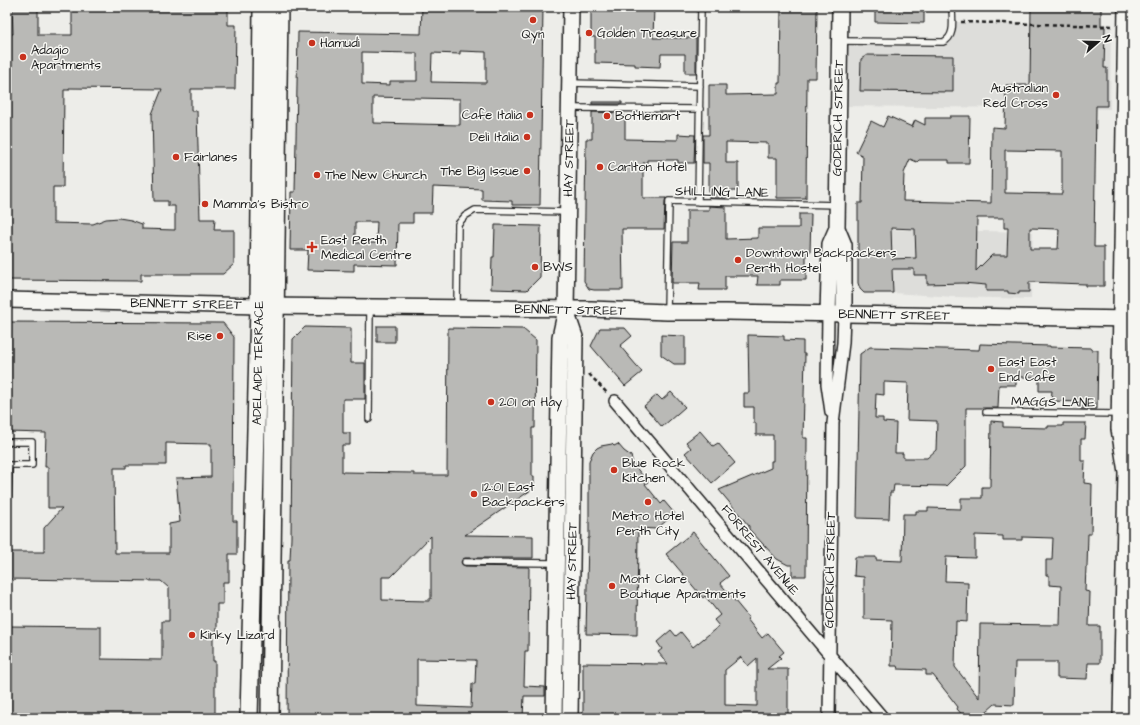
<svg xmlns="http://www.w3.org/2000/svg" width="1140" height="725" viewBox="0 0 1140 725" font-family="'Architects Daughter',sans-serif">
<style>
.built{fill:#ddddda}
.building{fill:#b9b9b6;stroke:#1c1c1c;fill-rule:evenodd}
.lines{fill:none;stroke-linecap:round;stroke-linejoin:round}
.lane-casing{stroke:#1c1c1c;stroke-width:8}
.street-casing{stroke:#1c1c1c;stroke-width:14}
.secondary-casing{stroke:#1c1c1c;stroke-width:18}
.primary-casing{stroke:#1c1c1c;stroke-width:20}
.path{stroke:#1c1c1c;stroke-width:2.5;stroke-dasharray:4 3;stroke-linecap:butt}
.lane{stroke:#f6f6f2;stroke-width:5.5}
.street{stroke:#f6f6f2;stroke-width:11}
.secondary{stroke:#f6f6f2;stroke-width:15}
.primary{stroke:#f6f6f2;stroke-width:17}
.poi-dot{fill:#c8321e;stroke:#f6f6f2;stroke-width:1.5}
.labels{text-anchor:middle;dominant-baseline:central;stroke-width:3;stroke-linejoin:round;paint-order:stroke}
.poi-label{font-size:13px;fill:#1c1c1c;stroke:#f6f6f2;text-anchor:start}
.street-label{font-size:13px;fill:#1c1c1c;stroke:#f6f6f2}
</style>
<rect width="100%" height="100%" fill="#edede9"/>
<filter id="ink" filterUnits="userSpaceOnUse"><feTurbulence type="fractalNoise" baseFrequency=".025" numOctaves="2"/><feDisplacementMap in="SourceGraphic" scale="8" xChannelSelector="R" yChannelSelector="G"/><feConvolveMatrix kernelMatrix="1 2 1 2 8 2 1 2 1" color-interpolation-filters="sRGB"/></filter>
<g filter="url(#ink)">
<!-- built -->
<path class="built" d="M952 22 1111 25 1110 109 838 106 839 41H946Z
M858 229 1033 232 1031 299 954 297 893 293H864L860 289 858 283Z"/>
<!-- building -->
<path class="building" d="M12 7H38V35H72V7H228V25H236L235 89H191V111H197L200 219H215L214 230H234V264L223 274H141V281L7 280V34H13ZM69 88 162 89 152 114 154 201H168V206H175V230L142 229V224L131 220 119 218 106 219 93 224 53 223V187H63L64 90H69Z
M422 7H543L540 205H512V201L482 200V189L433 187 432 213H413V223H398L397 265 354 264V271L307 270 308 250H290L291 192H295L298 32 421 34ZM460 51 486 52V83L431 82 432 53 460 54ZM362 52 417 53V81H390V85L362 84ZM373 97 460 99V125L373 123ZM355 222H377L376 243H355Z
M591 7H654L653 38H696V73H685V54H661L660 67 635 66V64L595 63V37H591Z
M781 7H817L816 78H807L806 198H777V158H768V143L726 142V163H738V191H726V198H709V163H703V135H709V85H726V95L778 94V83H780Z
M875 7H924V23L875 22Z
M1031 7H1101V27H1105L1104 68H1107V106H1096L1094 247H1104V286H1086V284L1029 282V292H1019V294L1008 293V291H986V285L963 283 927 284V275H914V269H892L893 293H864L860 289 858 283V203H862L863 156 856 152 871 121 883 127 888 116 912 127 915 120 925 125V118H950V116H970L969 163H949V160H919L917 162 910 159 904 173 903 201 991 203 992 127 1005 128 1006 85H1030ZM1005 150 1062 151V194L1005 193ZM977 218H1004V228H1008L1007 255H992L976 271ZM891 228 915 229 916 258 892 259ZM1030 228 1059 229 1058 249H1030Z
M867 55 953 56V92L860 91 861 59Z
M592 102H622V104H592Z
M592 112 622 113V116H625V139L678 140V134L695 135 694 163H678V160H647V163H643V198H666L665 201 664 229H622L623 290H594L589 289 584 281 586 139H592Z
M709 206 726 207V239L758 238V228H799V214H811L810 252H806V280H780V285H757L758 276H725V290H699L700 283H672L673 242H687V210H709Z
M495 225 541 226 540 277 527 290 491 289 492 257H494Z
M7 322 223 323 234 337 233 521H237V554H229V582H223V604H217V630L213 637V661H215V718H7V626L101 627V659L162 660V621H169V588L161 581 7 579V552H44V528L62 508H48V467H45L46 433 7 432ZM166 443 211 444V477L176 478 180 522 169 524V553H115L114 468H126V465H166Z
M377 326H395V342H377Z
M305 327 351 328V363H365V399H343V433H350V445H342V472L414 473V475H447L448 328 523 329 536 340 535 428H532V476H534V488L465 535 533 536V558H465L463 559 461 562 462 564 465 566 529 567 528 651H525L524 686 545 687V696H524L523 718H287L288 560H290L291 538 293 339ZM431 536V599H429V601L382 600V577H391ZM417 659 476 660 475 684H472L471 708 417 706Z
M600 328H625L632 336 620 346 642 372 625 386 591 346Z
M661 335 685 336V364H674L661 355Z
M748 335 784 336V340L803 341V354H805L803 438H807L806 576H792V565H788L777 559 749 529V526L719 490 771 468V461H773V435H756V423H754V407H744V393H749Z
M980 344 1050 346V347L1091 348V350H1098L1097 409H1081V402L1051 401 1052 391H1039V377H1016V385H999L998 408H966V466L946 486 894 485 893 492H890L889 519 857 518 860 354 870 347 979 350ZM884 382 908 383 907 420 937 421 936 450 927 458H903V453H895L896 423 883 422V418H875L876 394 884 395Z
M671 392 685 407 662 427 644 406 657 395 662 400Z
M991 421 1003 422V427L1048 428V426H1063V423H1086L1085 439H1081V461H1085L1084 483 1092 484 1091 534H1088L1087 567H1086L1085 591 1090 592 1089 626H1100V663H1088L1087 679 1057 678V662H1015L1014 705 995 704 979 718H965L957 709 958 707 933 675H926V670L898 669 897 666H891L892 620 864 619V577L854 576 855 557H876V560L902 561 903 514H916V511H928V508L961 509V498H982V487H990ZM975 535 1003 536V540H1022V537L1053 538 1052 560H1046V575H1049V585L1061 586 1060 625 980 624 979 698 955 667 956 621 967 622 968 582 945 581 946 557 975 558Z
M700 431 713 446 718 443 735 463 712 483 685 453 691 448 686 442Z
M612 444 614 446 618 444 624 451 631 456 633 464 648 482 645 484 661 504 664 501 675 514 656 529 638 528 637 635 586 634 588 538H589V461L593 452 597 448 601 446Z
M693 532 729 576 720 583 749 618 747 619 762 638 768 633 784 652 779 656 781 658 767 669H788V718H583V663L668 664 658 652 662 649 657 642 671 630 676 636 681 632 693 647 719 626 714 620 720 615 705 596 703 598 666 554ZM741 657 748 666 757 658V706L725 705V670Z"/>
<g class="lines">
<!-- lane casing -->
<g class="lane-casing">
<path id="lane" d="M840 41 943 42C956 37 952 19 952 7
M570 83 700 86
M570 108 700 109
M698 202 701 7
M457 307 458 224 465 216 475 210 567 212
M667 312 669 201 837 205
M986 412 1118 414
M369 419 370 307
M7 442H32V465H9L7 539
M465 562 555 563"/>
</g>
<!-- street casing -->
<g class="street-casing">
<path id="street" d="M828 314 827 384 831 412
M615 401 883 718
M829 718 833 423 843 343 844 314"/>
</g>
<!-- secondary casing -->
<g class="secondary-casing">
<path id="secondary" d="M837 228 844 245V314
M7 300 259 306 591 309 667 312H726L1133 319
M566 311 575 337 570 718
M828 314 830 244 837 228 840 7
M554 718 560 337 566 310 571 7"/>
</g>
<!-- primary casing -->
<g class="primary-casing">
<path id="primary" d="M249 718 259 306 262 7
M270 718 279 7
M1122 718 1127 472 1120 429 1127 7"/>
</g>
<!-- path -->
<path class="path" d="M961 22 1113 26
M589 374 608 394"/>
<!-- lane -->
<use href="#lane" class="lane"/>
<!-- street -->
<use href="#street" class="street"/>
<!-- secondary -->
<use href="#secondary" class="secondary"/>
<!-- primary -->
<use href="#primary" class="primary"/>
</g>
</g>
<!-- markers -->
<g class="poi-dot">
<circle cx="533" cy="20" r="4"/>
<circle cx="589" cy="33" r="4"/>
<circle cx="312" cy="43" r="4"/>
<circle cx="23" cy="57" r="4"/>
<circle cx="1056" cy="95" r="4"/>
<circle cx="530" cy="115" r="4"/>
<circle cx="607" cy="116" r="4"/>
<circle cx="527" cy="137" r="4"/>
<circle cx="176" cy="157" r="4"/>
<circle cx="600" cy="167" r="4"/>
<circle cx="527" cy="171" r="4"/>
<circle cx="317" cy="175" r="4"/>
<circle cx="205" cy="204" r="4"/>
<path d="M310 241h4v4h4v4h-4v4h-4v-4h-4v-4h4z"/>
<circle cx="738" cy="260" r="4"/>
<circle cx="535" cy="267" r="4"/>
<circle cx="220" cy="336" r="4"/>
<circle cx="991" cy="369" r="4"/>
<circle cx="491" cy="402" r="4"/>
<circle cx="614" cy="470" r="4"/>
<circle cx="474" cy="494" r="4"/>
<circle cx="648" cy="502" r="4"/>
<circle cx="612" cy="586" r="4"/>
<circle cx="192" cy="635" r="4"/>
</g>
<g class="labels">
<!-- poi labels -->
<g class="poi-label">
<text x="597" y="33">Golden Treasure</text>
<text x="533" y="34" text-anchor="middle">Qyn</text>
<text x="320" y="43">Hamudi</text>
<text x="31" y="50">Adagio<tspan x="31" dy="15">Apartments</tspan></text>
<text x="1048" y="88" text-anchor="end">Australian<tspan x="1048" dy="15">Red Cross</tspan></text>
<text x="522" y="115" text-anchor="end">Cafe Italia</text>
<text x="615" y="116">Bottlemart</text>
<text x="519" y="137" text-anchor="end">Deli Italia</text>
<text x="184" y="157">Fairlanes</text>
<text x="608" y="167">Carlton Hotel</text>
<text x="519" y="171" text-anchor="end">The Big Issue</text>
<text x="325" y="175">The New Church</text>
<text x="213" y="204">Mamma‘s Bistro</text>
<text x="321" y="240">East Perth<tspan x="321" dy="15">Medical Centre</tspan></text>
<text x="746" y="253">Downtown Backpackers<tspan x="746" dy="15">Perth Hostel</tspan></text>
<text x="543" y="267">BWS</text>
<text x="212" y="336" text-anchor="end">Rise</text>
<text x="999" y="362">East East<tspan x="999" dy="15">End Cafe</tspan></text>
<text x="499" y="402">201 on Hay</text>
<text x="622" y="463">Blue Rock<tspan x="622" dy="15">Kitchen</tspan></text>
<text x="482" y="487">12:01 East<tspan x="482" dy="15">Backpackers</tspan></text>
<text x="648" y="516" text-anchor="middle">Metro Hotel<tspan x="648" dy="15">Perth City</tspan></text>
<text x="620" y="579">Mont Clare<tspan x="620" dy="15">Boutique Apartments</tspan></text>
<text x="200" y="635">Kinky Lizard</text>
</g>
<!-- street labels -->
<g class="street-label">
<text transform="translate(838 118) rotate(-89)">GODERICH STREET</text>
<text transform="translate(569 158) rotate(-89)">HAY STREET</text>
<text transform="translate(722 192) rotate(1)">SHILLING LANE</text>
<text transform="translate(186 304) rotate(1)">BENNETT STREET</text>
<text transform="translate(570 310) rotate(1)">BENNETT STREET</text>
<text transform="translate(894 315) rotate(1)">BENNETT STREET</text>
<text transform="translate(258 363) rotate(-89)">ADELAIDE TERRACE</text>
<text transform="translate(1053 402) rotate(1)">MAGGS LANE</text>
<text transform="translate(760 550) rotate(50)">FORREST AVENUE</text>
<text transform="translate(572 561) rotate(-89)">HAY STREET</text>
<text transform="translate(830 570) rotate(-89)">GODERICH STREET</text>
</g>
</g>
<!-- margin -->
<rect width="1140" height="725" fill="none" stroke="#f6f6f2" stroke-width="24"/>
<rect x="12" y="12" width="1116" height="701" fill="none" stroke="#1c1c1c" stroke-width="1.5" filter="url(#ink)"/>
<!-- north arrow -->
<g transform="translate(1098 42) rotate(70)" stroke="#f6f6f2" stroke-width="3" paint-order="stroke">
<path d="M0-3L7 15L0 10L-7 15Z" fill="#1c1c1c"/>
<text y="-6" font-size="11" font-weight="bold" text-anchor="middle" fill="#1c1c1c">N</text>
</g>
</svg>
